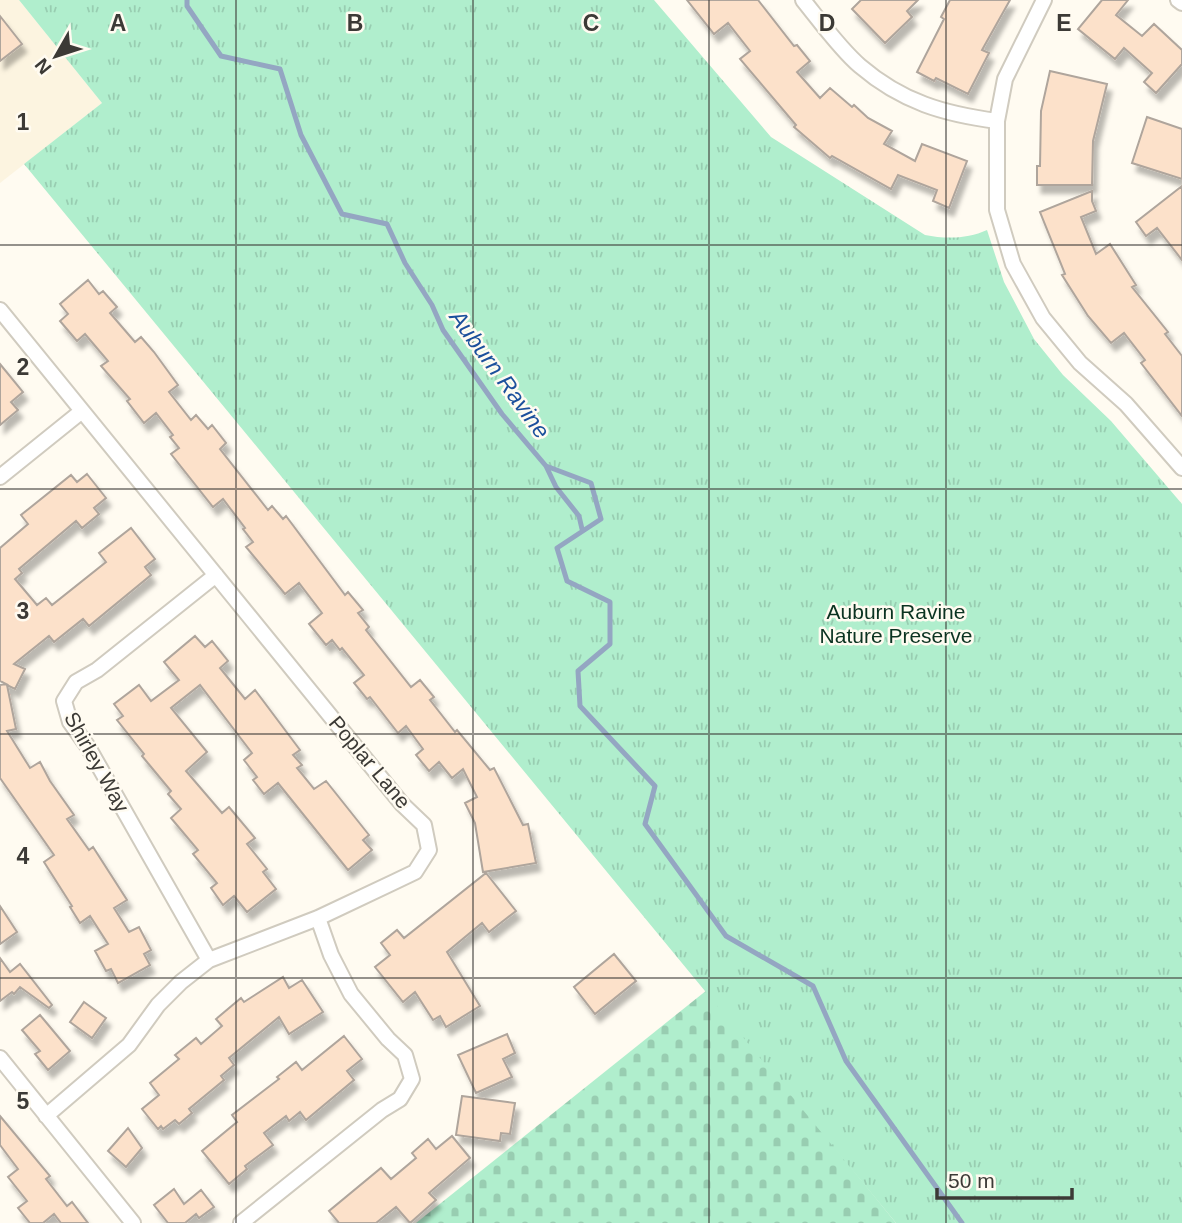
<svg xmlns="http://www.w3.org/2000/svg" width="1182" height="1223" viewBox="0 0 1182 1223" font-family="Helvetica,sans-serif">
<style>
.built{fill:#fcf4e0}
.cemetery{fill:url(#cemetery-stones)}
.park{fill:url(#park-tufts)}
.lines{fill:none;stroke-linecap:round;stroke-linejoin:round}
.stream{stroke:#94a6c2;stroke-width:5}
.building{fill:#fce1ca;stroke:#afa59c;stroke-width:2;filter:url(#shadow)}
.minor-casing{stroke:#d0cbbf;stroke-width:18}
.minor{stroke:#fff;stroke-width:14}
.grid{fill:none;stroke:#3c3a36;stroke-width:2;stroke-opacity:0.55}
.labels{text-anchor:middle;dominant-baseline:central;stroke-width:5;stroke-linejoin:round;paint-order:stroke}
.park-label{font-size:21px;fill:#0b3321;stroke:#fffbf1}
.street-label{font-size:21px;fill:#3c3a36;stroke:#fffbf1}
.water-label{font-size:23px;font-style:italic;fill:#1b509c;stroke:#fffbf1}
.grid-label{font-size:23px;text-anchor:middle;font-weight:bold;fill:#3c3a36;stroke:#fffbf1;stroke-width:5;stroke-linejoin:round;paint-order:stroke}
</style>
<defs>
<pattern id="cemetery-stones" width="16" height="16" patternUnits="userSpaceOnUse" patternTransform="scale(1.75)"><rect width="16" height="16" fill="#b0eecd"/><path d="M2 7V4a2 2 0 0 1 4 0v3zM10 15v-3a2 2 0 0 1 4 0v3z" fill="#98cdb1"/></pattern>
<pattern id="park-tufts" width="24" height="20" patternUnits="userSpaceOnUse" patternTransform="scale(1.75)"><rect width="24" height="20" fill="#b0eecd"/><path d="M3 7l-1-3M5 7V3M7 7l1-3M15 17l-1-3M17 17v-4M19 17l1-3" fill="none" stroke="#98cdb1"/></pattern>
<filter id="shadow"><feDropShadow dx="4.5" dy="8" stdDeviation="2" flood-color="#0004"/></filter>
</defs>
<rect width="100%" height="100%" fill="#fffbf1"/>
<!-- built -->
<path class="built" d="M0 0H19L102 103 0 183Z"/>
<!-- cemetery -->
<path class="cemetery" d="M707 990 896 1223H416Z"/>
<!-- park -->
<path class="park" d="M19 0H654L771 137 925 235C945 239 968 239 987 230L1004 282 1034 339 1063 375 1111 421 1182 504V1223H896L24 164 102 103Z"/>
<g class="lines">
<!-- stream -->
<path class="stream" d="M187 0V6L221 56 280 69 301 135 342 214 387 224 405 263 432 305 443 330 502 414 546 466 591 483 601 519 557 548 567 581 610 602V644L578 671 580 706 655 786 645 824 726 936 813 986 846 1061 962 1223
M546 466 556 487 579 516 582 529"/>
</g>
<!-- building -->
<path class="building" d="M687 0H758L794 46 797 45 810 61 797 72 820 98 830 88 852 107 854 105 868 118 892 131 884 144 915 161 922 144 967 161 949 208 933 201 937 190 898 175 891 189 832 156 830 158 794 127 796 125 740 59 750 51 728 23 714 34Z
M861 0H918L907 11 912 17 885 43 852 9Z
M950 0H1010L982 50 989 53 968 94 936 78 934 81 917 72 944 19 941 17Z
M1102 0H1128L1116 15 1142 36 1154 24 1182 50V64L1156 93 1144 82 1152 73 1124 48 1115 59 1078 29Z
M0 16 22 44 0 61Z
M1050 71 1107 84 1093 141 1092 185H1037V166H1040L1041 111Z
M1147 117 1182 129V179L1132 163Z
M1182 186V260L1157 228 1146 236 1136 222Z
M1092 191V201L1096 211 1081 217 1096 254 1110 244 1136 285 1132 287 1168 332 1165 334 1182 356V416L1141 363 1145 360 1124 333 1111 343 1088 316 1062 275 1065 274 1040 212Z
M88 280 99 294 103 291 117 307 110 313 135 342 141 337 154 352 178 385 169 392 191 420 196 415 208 429 212 425 226 443 220 449 268 510 272 506 283 519 286 516 345 595 348 592 363 610 358 613 369 627 366 630 411 687 420 680 434 697 430 700 455 732 457 730 490 770 494 768 523 825 528 824 536 863 483 872 475 823 465 803 477 797 463 769 452 778 439 762 429 771 416 755 423 749 406 726 398 733 370 697 367 699 354 683 364 675 342 648 340 650 332 640 326 645 309 624 322 613 299 583 285 594 246 547 253 542 243 529 245 528 223 499 213 507 171 454 179 448 170 437 173 435 156 413 144 423 127 401 130 399 101 366 108 361 85 334 77 341 60 321 68 314 60 304Z
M0 364 23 392 11 402 18 410 0 425Z
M87 474 106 498 94 508 99 514 82 528 76 521 19 569 22 573 15 579 37 605 46 598 52 605 106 562 99 553 131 528 155 559 145 567 151 575 89 626 83 619 54 642 49 636 14 664 25 669 15 689 7 685 16 729 7 731 30 768 40 762 50 781 74 815 67 819 89 850 93 847 127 900 114 908 129 932 139 927 151 950 144 954 150 965 118 983 111 969 106 971 95 951 108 944 90 916 80 923 70 907 72 906 44 862 54 855 0 778V685L6 684 0 681V548L28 524 21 515 71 475 77 482Z
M195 636 205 647 212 641 228 661 220 668 245 699 255 690 300 750 293 755 302 765 297 768 314 789 326 781 369 835 363 840 372 850 348 870 278 783 264 794 253 780 257 777 244 760 252 753 200 685 171 708 207 752 186 771 222 813 229 807 255 838 247 844 267 869 263 872 276 889 247 912 234 896 223 905 211 888 217 883 193 854 198 850 171 818 181 809 168 794 171 791 142 756 144 754 117 720 123 716 114 704 139 685 151 701 179 680 164 662Z
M486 873 516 911 489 932 482 923 447 952 480 1006 446 1027 440 1016 433 1020 415 992 403 1002 375 967 390 955 381 943 397 930 404 938Z
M0 906 17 932 0 944Z
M614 954 636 981 595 1014 574 987Z
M0 958 10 972 20 964 52 1005 49 1008 20 987 14 994 12 992 0 1001Z
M283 977 289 988 302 980 323 1012 289 1034 279 1017 229 1058 234 1065 221 1076 224 1080 189 1109 192 1113 179 1124 175 1120 163 1129 161 1126 158 1129 142 1109 159 1095 150 1083 179 1059 175 1055 196 1038 201 1044 222 1026 216 1019 241 998 244 1002Z
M84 1002 106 1018 92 1038 70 1022Z
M40 1015 70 1051 48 1070 35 1054 40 1051 22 1030Z
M507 1034 515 1053 503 1059 512 1077 476 1093 458 1055Z
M344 1036 362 1059 347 1071 354 1080 306 1120 300 1112 289 1121 286 1116 264 1133 273 1145 245 1166 247 1169 229 1184 202 1151 237 1122 232 1115 279 1079 277 1077 296 1062 302 1070Z
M462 1096 515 1103 510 1134 501 1133 500 1141 456 1135Z
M0 1116 50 1176 46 1179 67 1206 72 1202 88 1223H61L54 1214 43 1223H30L18 1208 27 1201 8 1177 18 1169 0 1145Z
M128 1128 142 1148 126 1167 108 1151Z
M452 1136 470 1158 429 1193 436 1200 410 1223 396 1207 376 1223H339L329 1211 381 1168 391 1179 416 1158 412 1153 428 1139 436 1149Z
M174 1189 184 1204 201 1190 214 1207 199 1218 196 1214 185 1223H168L154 1205Z"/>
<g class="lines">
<!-- minor casing -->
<g class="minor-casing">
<path id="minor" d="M803 0C820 21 840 49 860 66 902 102 944 114 997 121
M1044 0 1005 79 997 121V210L1013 264 1043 318 1080 363 1126 404 1182 468
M1178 0 1182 3
M0 310 402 804 424 825 429 850 415 872 392 883 318 918 209 960 181 982 158 1005 129 1045 46 1116
M0 477 82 411
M209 960 88 747 70 722 64 701 76 682 97 670 216 575
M0 1058 133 1223
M241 1223 382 1110 400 1099 412 1079 405 1055 388 1039 351 994 331 955 318 918"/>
</g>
<!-- minor -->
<use href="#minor" class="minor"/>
</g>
<!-- grid -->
<path class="grid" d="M236 0V1223M473 0V1223M709 0V1223M946 0V1223M0 245H1182M0 489H1182M0 734H1182M0 978H1182"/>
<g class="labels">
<!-- park labels -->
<g class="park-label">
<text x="896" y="611">Auburn Ravine<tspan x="896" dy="24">Nature Preserve</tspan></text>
</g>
<!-- street labels -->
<g class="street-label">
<text transform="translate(97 762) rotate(61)">Shirley Way</text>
<text transform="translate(370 762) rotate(50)">Poplar Lane</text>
</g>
<!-- water labels -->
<g class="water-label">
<text transform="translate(500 374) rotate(54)">Auburn Ravine</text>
</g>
</g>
<g class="grid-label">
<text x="118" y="31">A</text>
<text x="355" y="31">B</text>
<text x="591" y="31">C</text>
<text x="827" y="31">D</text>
<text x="1064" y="31">E</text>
<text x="23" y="130">1</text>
<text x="23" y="375">2</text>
<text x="23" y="619">3</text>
<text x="23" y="864">4</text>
<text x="23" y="1109">5</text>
</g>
<!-- north arrow -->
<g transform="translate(56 56) rotate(231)" stroke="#fffbf1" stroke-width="5" paint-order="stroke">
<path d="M0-5L12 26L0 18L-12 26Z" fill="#3c3a36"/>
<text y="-10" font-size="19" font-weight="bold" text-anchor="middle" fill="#3c3a36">N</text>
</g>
<!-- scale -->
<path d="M937 1188v10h135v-10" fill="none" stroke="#3c3a36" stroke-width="3.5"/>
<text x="948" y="1188" font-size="21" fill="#3c3a36" stroke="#fffbf1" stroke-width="5" paint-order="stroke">50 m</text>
</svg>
